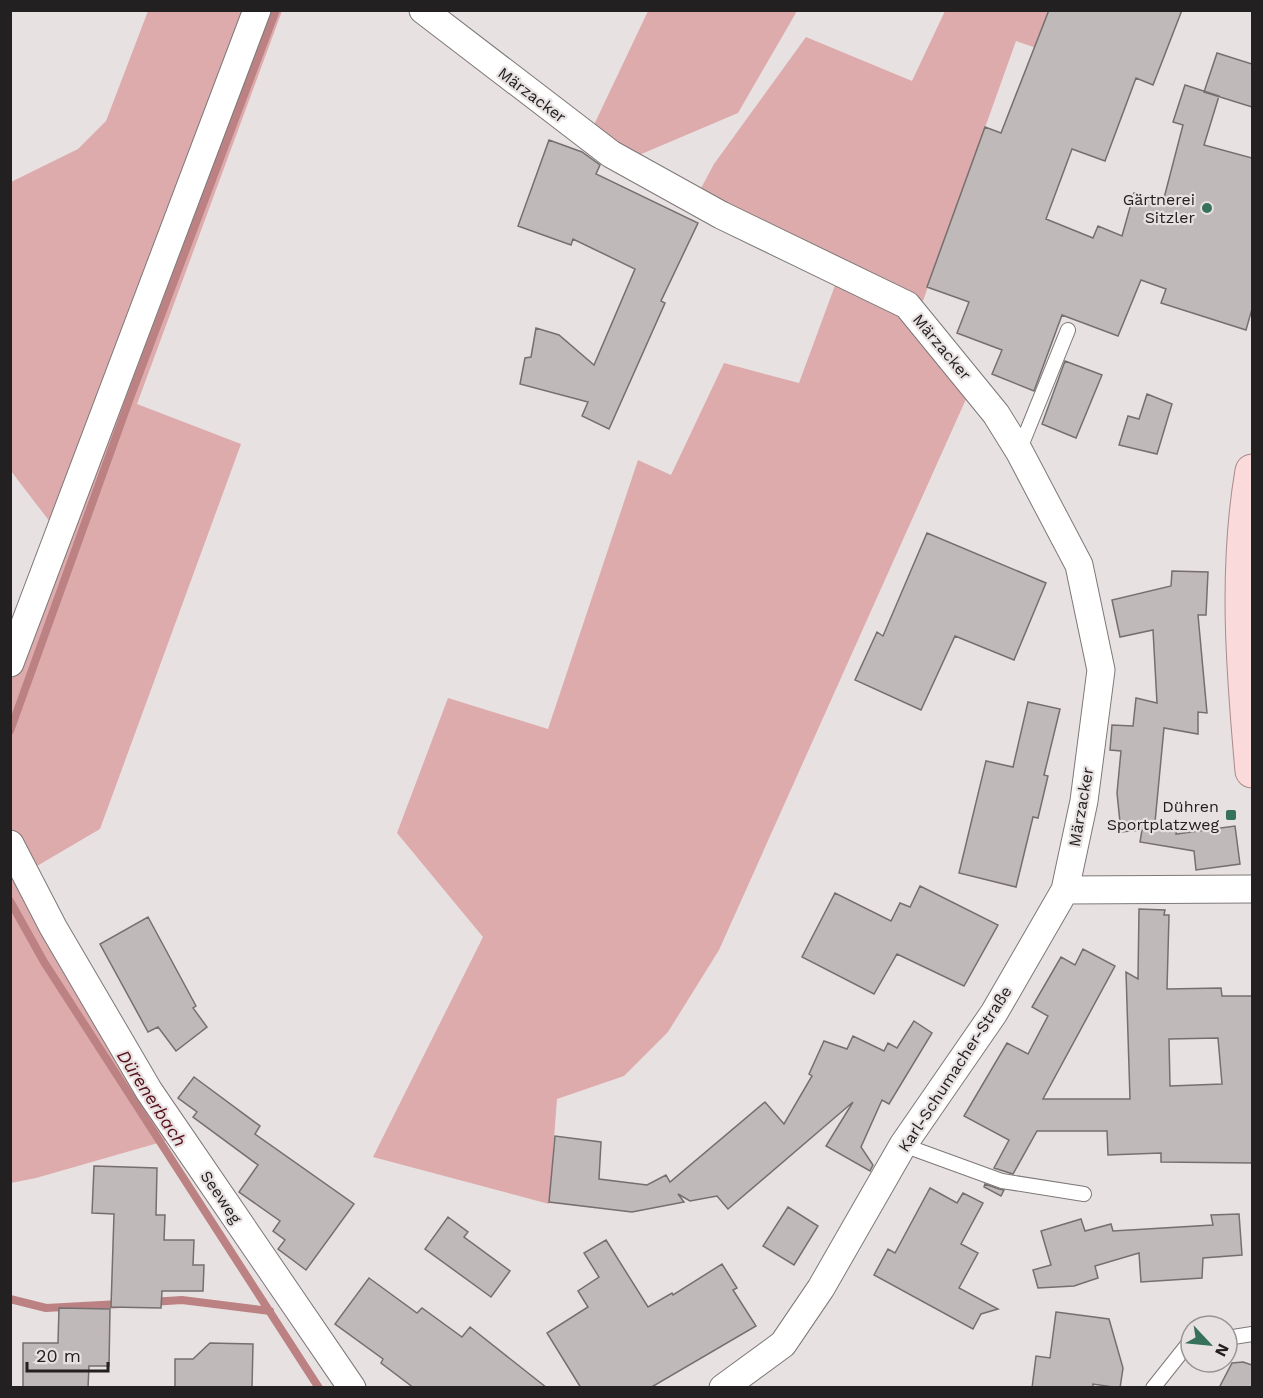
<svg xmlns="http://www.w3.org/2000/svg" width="1263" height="1398" viewBox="0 0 1263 1398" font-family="'Work Sans',sans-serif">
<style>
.green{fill:#deabac;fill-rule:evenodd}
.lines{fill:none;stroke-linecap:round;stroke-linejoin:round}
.stream{stroke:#bc8283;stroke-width:8}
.building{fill:#c0b9b9;stroke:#756f6f;stroke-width:1.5;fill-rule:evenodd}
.service-casing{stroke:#7e7878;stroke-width:16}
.minor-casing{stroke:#7e7878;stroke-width:29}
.primary-casing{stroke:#ac898a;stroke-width:35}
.service{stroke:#fff;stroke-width:14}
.minor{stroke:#fff;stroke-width:27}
.primary{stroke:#fadadb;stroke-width:33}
.poi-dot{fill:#36715b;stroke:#e8e1e1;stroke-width:2}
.labels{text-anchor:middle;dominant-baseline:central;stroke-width:4.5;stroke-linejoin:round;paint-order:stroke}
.street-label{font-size:16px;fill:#222020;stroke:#e8e1e1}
.poi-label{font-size:16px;fill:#222020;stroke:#e8e1e1;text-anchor:end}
.water-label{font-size:18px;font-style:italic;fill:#58101b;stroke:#e8e1e1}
</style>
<rect width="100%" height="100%" fill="#e8e1e1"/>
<!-- green -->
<path class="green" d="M148 11H282L137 404 241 444 100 829 37 866 172 1139 36 1178 11 1183V680L66 543 11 471V182L78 149 106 121ZM263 19 124 399 78 514Z
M648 11H797L738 113 632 158 592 129Z
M945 11H1048L1036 48 1016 41 919 312 975 379 719 950 668 1032 624 1076 557 1099 549 1204 373 1157 483 937 397 833 448 698 548 729 638 460 671 475 724 363 799 383 844 261 699 192 714 164 806 37 912 81Z"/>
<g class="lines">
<!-- stream -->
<path class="stream" d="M10 731 130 398 276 10
M10 901 44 962 319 1388
M10 1299 46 1308 120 1304
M151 1302 182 1300 270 1311"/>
</g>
<!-- building -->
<path class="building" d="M1049 10H1182L1153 85 1136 78 1105 161 1072 149 1046 219 1093 238 1098 226 1122 236 1134 193 1163 202 1183 125 1173 122 1185 85 1219 96 1204 145 1252 158V309L1246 330 1161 303 1166 289 1141 280 1118 336 1062 315 1034 391 992 374 1002 350 957 333 969 302 927 287 985 127 1001 133Z
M1217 53 1252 64V107L1204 92Z
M549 140 582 152 600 165 596 174 698 223 661 301 665 303 609 429 582 416 588 402 520 384 525 358 531 357 536 328 559 335 594 365 635 269 573 239 571 245 518 226Z
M1065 361 1102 375 1076 438 1042 424Z
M1147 394 1172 404 1157 454 1119 445 1128 416 1139 419Z
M927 533 1046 583 1014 660 955 636 921 710 855 680 877 632 883 636Z
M1172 571 1208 572 1206 615H1198L1207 713 1198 712V734L1164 728 1155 822 1178 825 1176 834 1235 826 1240 864 1196 870 1194 851 1140 842 1142 830 1121 832 1117 793 1121 751 1110 750 1112 725 1133 726 1136 698 1157 703 1153 630 1120 637 1112 600 1171 586Z
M1028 702 1060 709 1044 775 1048 776 1038 818 1033 817 1016 887 959 873 986 761 1013 767Z
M920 886 998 925 964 986 897 954 874 994 802 957 835 893 891 921 900 903 910 907Z
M1139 909 1165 910 1164 915H1169L1167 989 1221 988 1222 996H1252V1163L1161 1162V1153L1108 1155 1107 1131H1037L1013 1174 994 1168 1009 1140 964 1116 1007 1043 1028 1054 1048 1016 1032 1007 1061 957 1075 965 1083 949 1115 966 1043 1099H1130L1126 972 1138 979ZM1218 1038 1222 1084 1170 1086 1169 1039Z
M148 917 196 1006 193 1008 207 1027 176 1051 158 1027 148 1032 100 944Z
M914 1021 932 1033 889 1104 882 1100 861 1147 873 1165 870 1171 826 1146 853 1102 728 1209 717 1196 690 1201 678 1194 684 1202 632 1212 549 1202 555 1136 601 1142 599 1179 647 1185 666 1175 670 1182 765 1102 784 1124 812 1076 809 1074 824 1041 847 1049 853 1036 884 1051 888 1043 897 1048Z
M194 1077 260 1126 255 1134 354 1204 306 1270 278 1249 285 1240 273 1231 280 1221 239 1192 258 1165 193 1117 197 1112 178 1098Z
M94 1166 157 1168 156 1215H165L164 1240H194L193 1265H204L203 1291H162L161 1308 111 1307 114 1214 92 1213Z
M985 1184 999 1189 1004 1190 1001 1196 984 1187Z
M930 1188 957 1203 963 1193 983 1203 961 1244 978 1253 959 1288 998 1309 981 1314 973 1329 874 1275 888 1249 895 1253Z
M788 1207 818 1226 794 1265 763 1246Z
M1239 1214 1242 1255 1203 1258 1202 1278 1141 1282 1139 1253 1095 1266 1098 1278 1074 1286 1038 1288 1033 1270 1051 1265 1041 1231 1081 1219 1085 1231 1111 1224 1113 1231 1213 1225 1211 1215Z
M448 1217 468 1232 464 1237 510 1271 491 1297 425 1249Z
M606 1240 648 1307 672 1293 673 1295 722 1264 737 1288 733 1290 756 1326 650 1388H581L547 1333 588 1307 578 1291 599 1277 584 1253Z
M369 1278 417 1313 422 1308 462 1337 470 1327 547 1388H414L381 1363 383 1359 335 1324Z
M59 1308 110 1309 109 1366H89L88 1388H23V1343H58Z
M1056 1312 1109 1319 1123 1368 1120 1388 1093 1384V1388H1032L1036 1356 1050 1358Z
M210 1343 253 1344 252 1388H175V1359H193Z
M1243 1362 1252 1365V1388H1219L1232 1363Z"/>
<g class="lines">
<!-- service casing -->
<g class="service-casing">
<path id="service" d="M1019 451 1068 330
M903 1145 1002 1181 1084 1194
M1227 1338 1252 1334
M1153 1388 1188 1344 1191 1343"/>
</g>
<!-- minor casing -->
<g class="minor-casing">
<path id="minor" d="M423 10 611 154 721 215 907 305 996 414 1019 451 1079 565 1101 670 1084 801 1065 890 994 1013 903 1145 821 1288 783 1344 723 1388
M10 663 257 10
M10 844 53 927 149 1091 352 1388
M1065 890 1252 889"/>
</g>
<!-- primary casing -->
<g class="primary-casing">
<path id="primary" d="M1252 471C1235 570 1243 671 1252 771"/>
</g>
<!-- service -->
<use href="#service" class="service"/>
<!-- minor -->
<use href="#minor" class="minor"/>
<!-- primary -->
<use href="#primary" class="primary"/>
</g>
<!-- markers -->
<g class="poi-dot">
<circle cx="1207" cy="208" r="6"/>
<rect x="1225" y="809" width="12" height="12" rx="3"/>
</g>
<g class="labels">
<!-- street labels -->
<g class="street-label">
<text transform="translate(532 95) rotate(37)">Märzacker</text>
<text transform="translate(942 347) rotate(50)">Märzacker</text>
<text transform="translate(1081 807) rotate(-80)">Märzacker</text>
<text transform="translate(955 1069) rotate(-57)">Karl-Schumacher-Straße</text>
<text transform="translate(221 1197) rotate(56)">Seeweg</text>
</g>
<!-- poi labels -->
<g class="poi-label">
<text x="1195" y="199">Gärtnerei<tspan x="1195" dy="18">Sitzler</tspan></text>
<text x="1219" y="806">Dühren<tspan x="1219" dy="18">Sportplatzweg</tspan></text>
</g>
<!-- water labels -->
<g class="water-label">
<text transform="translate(152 1098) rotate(57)">Dürenerbach</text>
</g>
</g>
<!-- border -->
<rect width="1263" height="1398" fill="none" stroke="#222020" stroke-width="24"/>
<!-- north arrow -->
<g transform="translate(1209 1344) rotate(116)"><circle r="28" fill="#e8e1e1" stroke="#999494" stroke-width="1.5"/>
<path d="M0-4.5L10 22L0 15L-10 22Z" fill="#36715b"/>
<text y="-9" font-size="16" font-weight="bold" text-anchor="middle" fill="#222020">N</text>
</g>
<!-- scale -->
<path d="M27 1362v9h81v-9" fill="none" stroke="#222020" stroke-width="3"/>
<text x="36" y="1362" font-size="18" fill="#222020" stroke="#e8e1e1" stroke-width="4.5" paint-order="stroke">20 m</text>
</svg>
